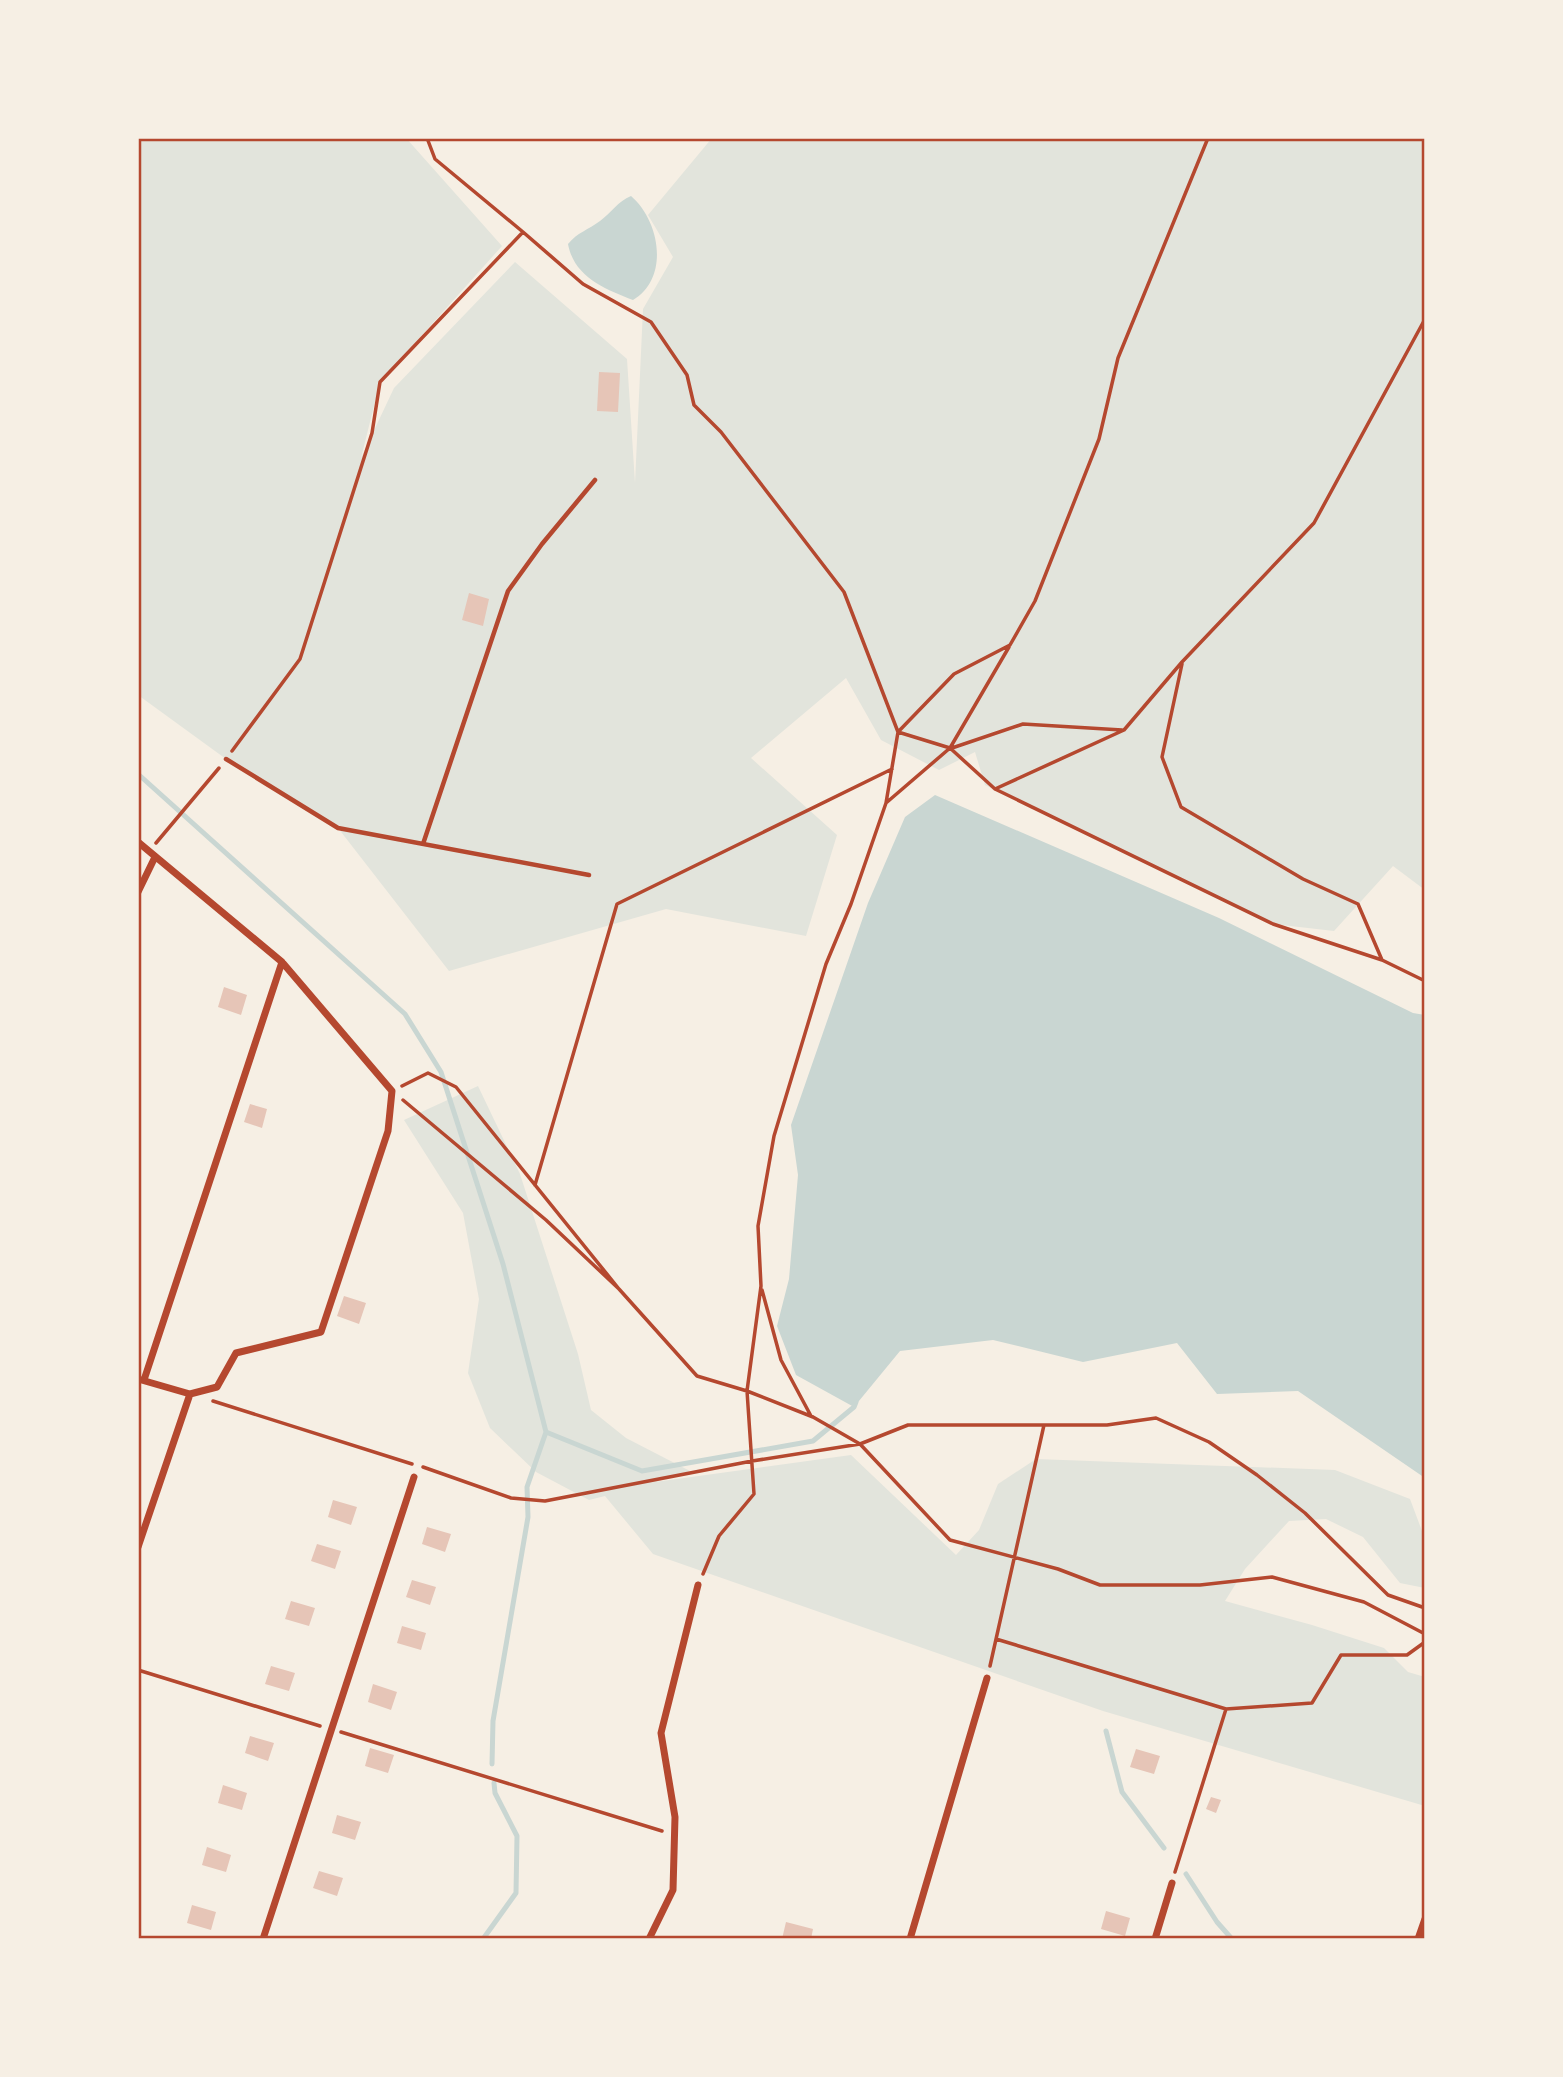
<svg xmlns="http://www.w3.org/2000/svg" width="1563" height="2077" viewBox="0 0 1563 2077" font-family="Bitter,serif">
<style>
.green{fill:#e2e4dc}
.water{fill:#c9d6d2}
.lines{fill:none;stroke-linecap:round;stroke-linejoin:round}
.stream{stroke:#c9d6d2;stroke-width:5}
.building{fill:#e6c5b7}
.path{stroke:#b5482f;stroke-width:3.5}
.service{stroke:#b5482f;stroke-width:4.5}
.minor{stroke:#b5482f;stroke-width:7}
.neatline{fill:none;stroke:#b5482f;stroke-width:2.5}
</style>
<rect width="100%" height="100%" fill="#f6efe4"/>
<!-- green -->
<path class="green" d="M138 138H406L502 246 380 382 361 458 394 388 515 262 627 359 635 483 643 309 673 257 648 215 712 138H1425V890L1393 866 1334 931 1273 924 985 785 975 752 939 770 881 740 846 678 751 758 837 835 806 936 666 909 449 971 338 828 226 759 138 695Z
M478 1086 520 1174 578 1354 591 1410 626 1438 690 1471 655 1482 851 1455 956 1555 979 1530 998 1484 1036 1459 1335 1470 1410 1499 1425 1539V1588L1400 1583 1363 1537 1326 1519 1289 1521 1245 1569 1225 1601 1312 1625 1384 1648 1408 1672 1425 1677V1806L1103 1711 653 1554 605 1496 589 1500 536 1472 490 1428 468 1373 479 1299 463 1213 404 1120Z"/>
<!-- water -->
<path class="water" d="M631 196C660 221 670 278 633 300 605 289 574 277 568 244 578 232 588 230 600 221 611 213 618 201 631 196Z
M935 795 1219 918 1413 1013 1425 1015V1478L1298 1391 1217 1394 1177 1343 1083 1362 993 1340 900 1351 854 1407 796 1375 777 1326 789 1279 798 1175 791 1125 868 903 905 817Z"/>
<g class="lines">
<!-- stream -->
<path class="stream" d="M138 774 405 1014 441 1072 503 1264 546 1432 642 1471 813 1441 854 1407 856 1402
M1106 1731 1122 1792 1164 1848
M492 1764 493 1721 528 1517 527 1487 546 1432
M1186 1874 1217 1922 1232 1939
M483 1939 516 1893 517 1836 495 1793 494 1783"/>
</g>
<!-- building -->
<path class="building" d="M599 372 620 373 618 412 597 411Z
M469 593 489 599 483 626 462 620Z
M224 987 247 995 241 1015 218 1007Z
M250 1104 267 1109 262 1128 244 1122Z
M344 1296 366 1303 359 1324 337 1316Z
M333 1500 357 1507 351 1525 328 1517Z
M427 1527 451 1534 445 1552 422 1544Z
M317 1544 341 1551 335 1569 311 1561Z
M412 1580 436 1587 430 1605 406 1597Z
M291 1601 315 1608 309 1626 285 1619Z
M402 1626 426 1633 421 1650 397 1643Z
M271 1666 295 1673 289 1691 265 1684Z
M373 1684 397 1692 391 1710 368 1702Z
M250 1736 274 1743 268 1761 245 1753Z
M370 1748 394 1755 388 1773 365 1766Z
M1136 1749 1160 1756 1154 1774 1130 1767Z
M223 1785 247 1793 242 1810 218 1803Z
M1211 1797 1221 1800 1216 1813 1206 1809Z
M337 1815 361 1822 355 1840 332 1833Z
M207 1847 231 1855 226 1872 202 1865Z
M319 1871 343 1878 337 1896 313 1888Z
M192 1905 216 1912 211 1930 187 1923Z
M1106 1911 1130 1918 1125 1936 1101 1929Z
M786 1922 813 1929 811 1939H782Z"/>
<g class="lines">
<!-- path -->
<path class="path" d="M523 232 583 284 651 322 687 375 694 405 721 432 844 592 898 732 950 748 995 789 1273 924 1382 960 1425 981
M1182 664 1162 757 1181 807 1303 879 1358 904 1382 960
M952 748 1023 724 1122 730
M232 751 300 659 372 433 380 382 523 232 435 159 427 138
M995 789 1124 730 1182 662 1314 523 1425 319
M886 803 950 748 1009 647
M156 843 219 768
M402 1086 428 1073 456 1087 619 1289
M403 1100 546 1220 619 1289 697 1376 747 1391 813 1417 860 1444 908 1425H1107L1156 1418 1209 1442 1257 1475 1305 1513 1388 1595 1425 1608
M535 1185 617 904 892 769
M762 1290 781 1360 811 1416
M213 1401 412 1464
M423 1467 511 1498 545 1501 752 1461 860 1444 950 1540 1058 1569 1100 1585H1200L1272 1577 1364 1602 1425 1634
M703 1574 719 1536 754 1494 747 1391 761 1286 758 1226 774 1136 826 964 851 904 886 803 898 732 954 674 1010 645 1035 601 1099 439 1118 358 1208 138
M996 1639 1226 1709
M990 1666 1044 1425
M138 1670 320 1726
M341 1732 662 1831
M1175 1872 1226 1709 1312 1703 1341 1655H1407L1425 1642"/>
<!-- service -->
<path class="service" d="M226 759 338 828 589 875
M423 844 508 591 542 544 595 480"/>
<!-- minor -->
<path class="minor" d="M138 842 282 962 392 1091 388 1131 321 1332 236 1353 217 1387 190 1394 138 1379
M138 892 155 857
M144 1380 282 962
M138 1547 190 1394
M263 1939 414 1477
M649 1939 673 1890 675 1817 661 1733 698 1585
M910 1939 987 1678
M1155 1939 1172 1883
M1418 1939 1425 1919"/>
</g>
<!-- border -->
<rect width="1563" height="2077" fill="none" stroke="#f6efe4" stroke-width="280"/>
<rect x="140" y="140" width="1283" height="1797" class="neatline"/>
</svg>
